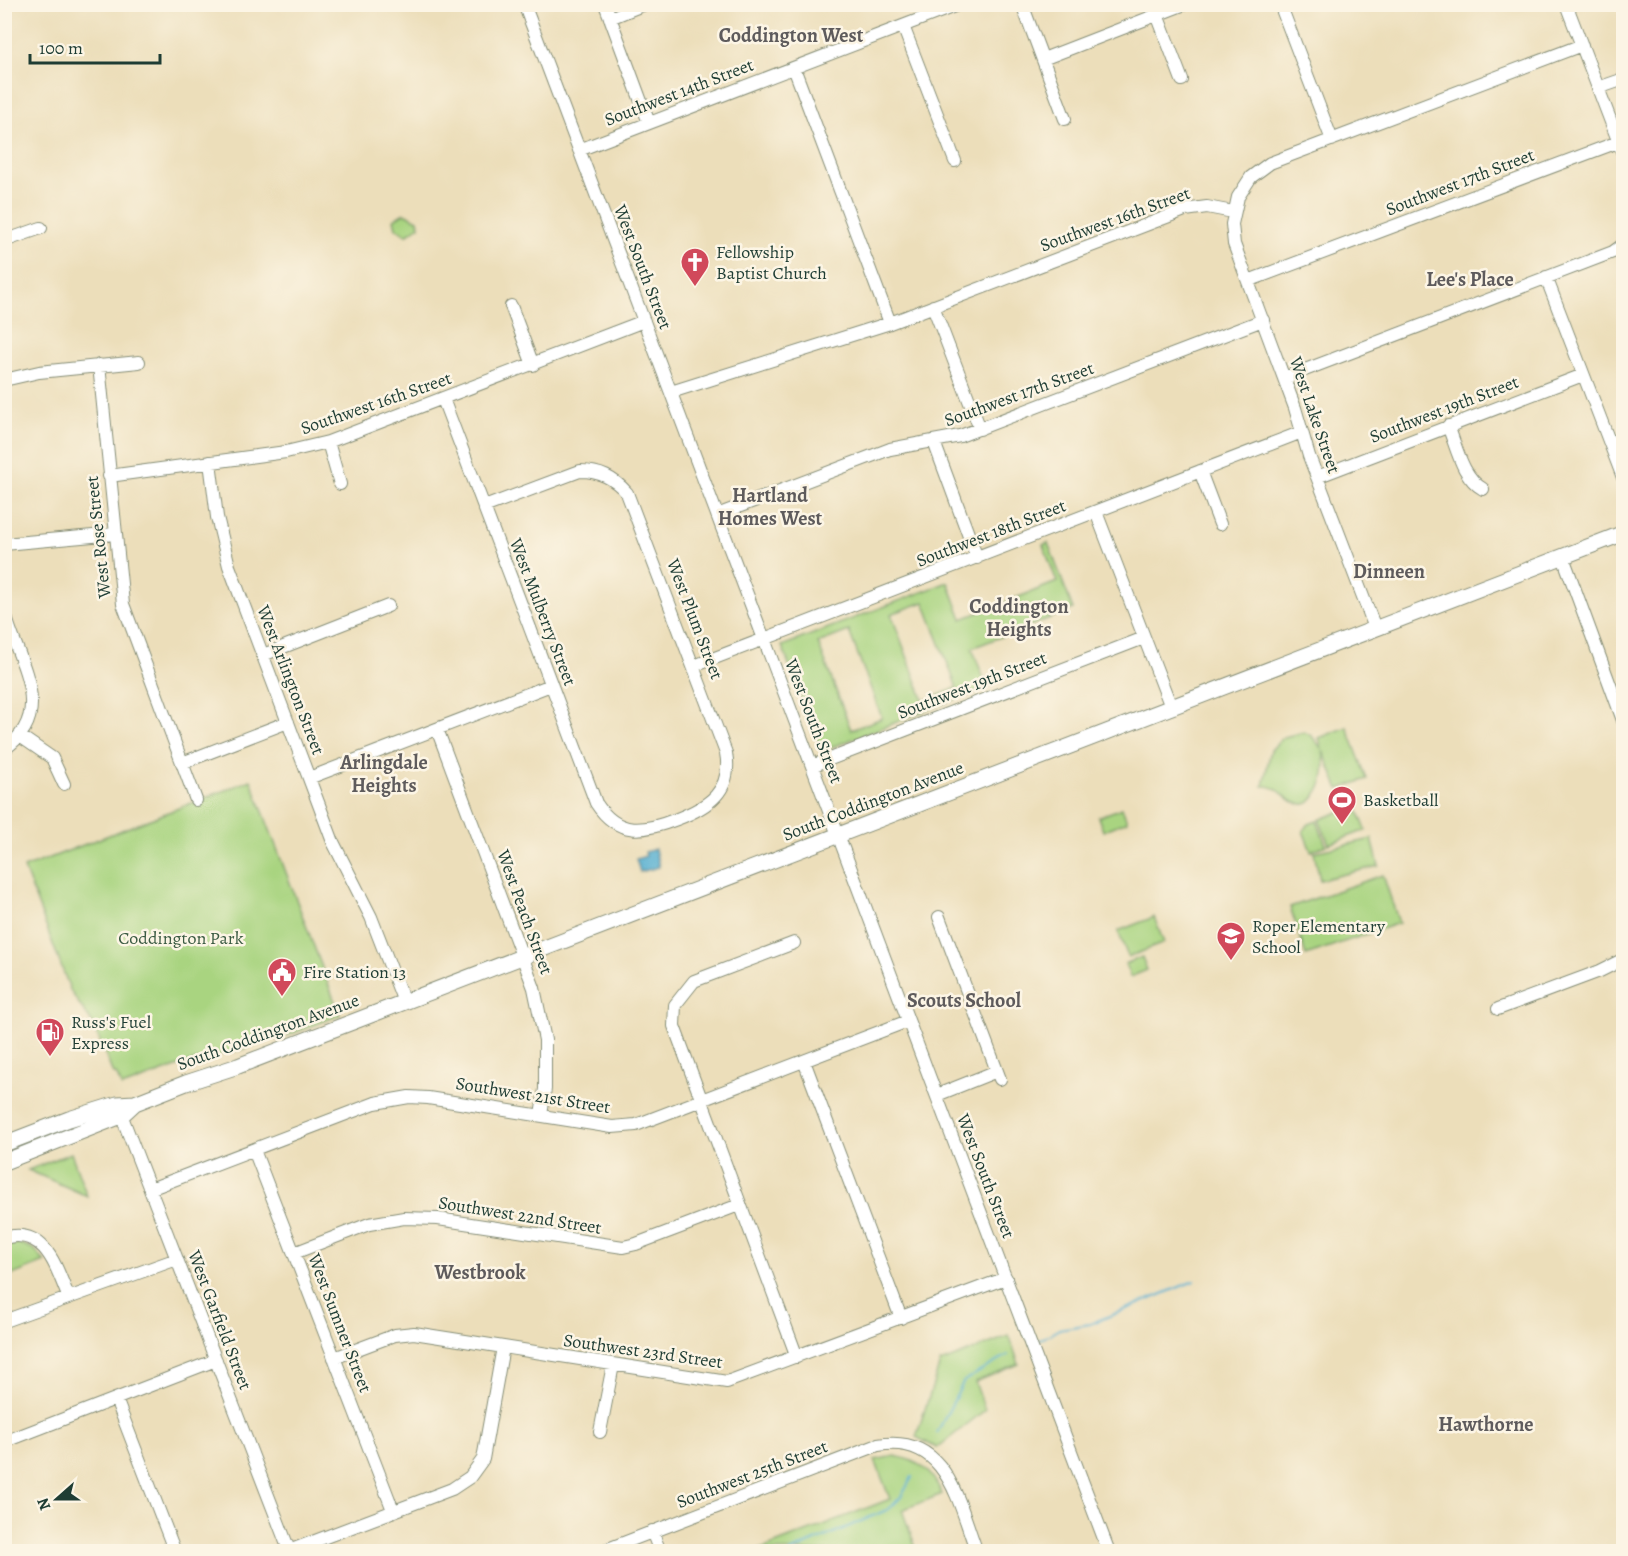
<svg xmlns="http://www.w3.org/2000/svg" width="1628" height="1556" viewBox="0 0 1628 1556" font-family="Alegreya,serif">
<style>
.green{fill:#a9d480;stroke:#64885a;stroke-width:1.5;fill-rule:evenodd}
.water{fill:#53aed1;stroke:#397682;stroke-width:1.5}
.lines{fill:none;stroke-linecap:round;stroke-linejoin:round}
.stream{stroke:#53aed1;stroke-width:2}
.minor-casing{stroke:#868e77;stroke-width:14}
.major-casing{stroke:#868e77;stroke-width:17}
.minor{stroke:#fff;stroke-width:12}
.major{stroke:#fff;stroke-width:15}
.labels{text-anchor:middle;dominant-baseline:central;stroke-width:5;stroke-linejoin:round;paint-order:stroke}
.street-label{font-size:18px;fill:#1f3d34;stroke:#fcf5e5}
.poi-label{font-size:18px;fill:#1f3d34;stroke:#fcf5e5;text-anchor:start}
.park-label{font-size:18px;fill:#3b5b43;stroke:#fcf5e5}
.neighbourhood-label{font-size:20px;font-weight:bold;fill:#5e5b5c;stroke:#fcf5e5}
</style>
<rect width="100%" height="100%" fill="#fcf5e5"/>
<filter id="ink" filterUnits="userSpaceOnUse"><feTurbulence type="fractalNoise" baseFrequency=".0167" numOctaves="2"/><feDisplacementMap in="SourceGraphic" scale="12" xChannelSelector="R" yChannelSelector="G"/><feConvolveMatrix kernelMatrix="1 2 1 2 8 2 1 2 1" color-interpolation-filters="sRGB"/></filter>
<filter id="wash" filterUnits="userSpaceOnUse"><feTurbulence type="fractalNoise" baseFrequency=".008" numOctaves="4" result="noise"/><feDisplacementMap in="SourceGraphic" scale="24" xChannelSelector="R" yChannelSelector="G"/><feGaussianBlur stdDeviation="1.35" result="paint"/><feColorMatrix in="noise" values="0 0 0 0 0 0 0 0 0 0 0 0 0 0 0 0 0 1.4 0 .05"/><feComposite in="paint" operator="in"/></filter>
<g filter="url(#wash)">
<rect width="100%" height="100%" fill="#ecdeba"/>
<!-- green -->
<path class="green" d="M404 213 418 220 420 226 406 235 396 228 394 219Z
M1048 543 1073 609 972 648 987 687 822 751 782 646 948 582 962 619 1057 582 1043 545ZM924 602 957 688 924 701 891 614ZM849 631 882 718 851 730 818 643Z
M1347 727 1367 779 1339 789 1323 751C1327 768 1324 790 1309 803 1288 810 1283 784 1263 786L1271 750 1284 737 1304 732 1311 735 1322 749 1319 738Z
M251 780 340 1015 276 1040 274 1037 243 1049 187 1063 122 1087 116 1074H113L93 1024 71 992 24 868Z
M1356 805 1366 830 1329 844 1319 820Z
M1122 808 1127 821 1103 831 1098 817Z
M1317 821 1326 845 1311 851 1303 831 1309 824Z
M1372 839 1379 866 1320 880 1314 852Z
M1383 875 1399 923 1306 955 1290 907Z
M1154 917 1164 943 1128 957 1118 931Z
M1142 957 1147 970 1130 977 1125 964Z
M71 1153 87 1196 28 1170Z
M19 1243 34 1249 45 1262 5 1278V1245Z
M1009 1336 1019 1364 975 1382 985 1410 937 1448 916 1437 940 1363Z
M894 1456C919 1460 933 1472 942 1494L902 1510 917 1551H757L890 1499 875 1460Z"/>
<!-- water -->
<path class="water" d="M655 849 659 867 640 872 636 859 646 856 645 852Z"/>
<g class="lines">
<!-- stream -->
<path class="stream" d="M1040 1340 1059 1329 1090 1324 1194 1281
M937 1433 964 1381 1008 1355
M790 1552 889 1509 901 1497 912 1477"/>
</g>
</g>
<g filter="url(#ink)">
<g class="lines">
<!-- minor casing -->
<g class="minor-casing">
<path id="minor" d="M524 4 1109 1552
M605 4 649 123
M1022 4 1065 119
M1153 4 1182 80
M1280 4 1332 140
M1566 4 1624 156
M610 18 645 4
M903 26 955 161
M1043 59 1185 4
M794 68 890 323
M1598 88 1624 79
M579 150 960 4
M4 241 41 228
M1546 277 1624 480
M1248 281 1618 142
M511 306 533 365
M933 306 980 429
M99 365 123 604 196 800
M1284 378 1613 252 1624 244
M4 380 39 372 139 362
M671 392 890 323 1185 210 1207 207 1233 212
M443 399C495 534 545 668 596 803 618 837 644 832 677 819 708 807 733 791 726 753L627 493C614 478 600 471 580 471L484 507
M1448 426C1457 448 1462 477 1483 489
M328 442 340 484
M934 442 977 558
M210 462 217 517 229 566 333 842 371 917 404 1002
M1200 471 1220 524
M109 476 286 452 328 442 644 321
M1317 477 1583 375
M1096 512 1171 707
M717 515 890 449 960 436 1263 320
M4 544 115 534
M1563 557 1624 723
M4 610C15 657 59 713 4 749
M1375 628 1309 456 1295 408 1234 244 1232 224 1238 197 1251 177 1270 163 1582 45
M263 655 388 606
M694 666 1302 432
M437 729 534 988 545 1040V1089L541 1115
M20 736 52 758 64 784
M182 763 288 722
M812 766 1144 638
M309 778 551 685
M939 917 1000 1079
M794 943 694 981 675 1005 674 1026 797 1357
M1498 1009 1600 971 1624 959
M804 1061 901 1318
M937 1095 997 1071
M119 1109 289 1550
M254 1150 393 1510
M150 1189 375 1103 409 1097 428 1098 612 1127 636 1125 908 1021
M4 1238C45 1226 56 1267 68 1296
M294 1253 369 1224 404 1218 438 1219 623 1247 636 1244 739 1205
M4 1321 177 1259
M334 1358 395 1335 414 1333 727 1382 1006 1278
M116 1399 175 1552
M600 1432 613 1365
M4 1442 216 1360
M652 1531 660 1552
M286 1552 452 1489 470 1477 483 1459 503 1347
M600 1552 878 1445C947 1433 958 1502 977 1552"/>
</g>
<!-- major casing -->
<g class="major-casing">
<path id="major" d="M4 1144 69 1119 117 1104 135 1103 186 1083 238 1066 1624 533
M4 1162 121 1116 135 1103"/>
</g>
<!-- minor -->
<use href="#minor" class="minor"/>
<!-- major -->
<use href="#major" class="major"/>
</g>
</g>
<!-- icons -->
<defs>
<g id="church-pin" transform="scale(1.5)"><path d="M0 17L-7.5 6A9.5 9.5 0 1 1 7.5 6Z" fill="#d1495b" stroke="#fcf5e5"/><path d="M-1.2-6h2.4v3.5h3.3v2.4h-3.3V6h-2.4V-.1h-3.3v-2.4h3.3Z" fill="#fff"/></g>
<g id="stadium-pin" transform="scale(1.5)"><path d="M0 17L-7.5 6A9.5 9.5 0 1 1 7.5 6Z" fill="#d1495b" stroke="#fcf5e5"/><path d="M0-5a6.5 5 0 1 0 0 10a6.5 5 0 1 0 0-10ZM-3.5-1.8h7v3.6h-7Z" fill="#fff"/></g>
<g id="school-pin" transform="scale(1.5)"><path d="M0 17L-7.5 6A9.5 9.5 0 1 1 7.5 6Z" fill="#d1495b" stroke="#fcf5e5"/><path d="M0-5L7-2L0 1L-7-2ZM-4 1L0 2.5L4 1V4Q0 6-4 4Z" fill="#fff"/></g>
<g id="civic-pin" transform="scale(1.5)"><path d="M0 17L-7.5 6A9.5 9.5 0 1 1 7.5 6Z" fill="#d1495b" stroke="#fcf5e5"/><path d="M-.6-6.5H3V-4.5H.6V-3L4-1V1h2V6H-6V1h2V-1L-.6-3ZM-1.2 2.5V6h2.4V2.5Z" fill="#fff"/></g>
<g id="fuel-pin" transform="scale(1.5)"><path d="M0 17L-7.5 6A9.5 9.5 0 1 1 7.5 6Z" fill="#d1495b" stroke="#fcf5e5"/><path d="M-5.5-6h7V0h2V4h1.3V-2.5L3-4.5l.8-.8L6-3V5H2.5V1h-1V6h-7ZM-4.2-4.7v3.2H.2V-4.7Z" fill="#fff"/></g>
</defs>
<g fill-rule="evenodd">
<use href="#church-pin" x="695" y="262"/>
<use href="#stadium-pin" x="1342" y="800"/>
<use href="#school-pin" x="1231" y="936"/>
<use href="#civic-pin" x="282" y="972"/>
<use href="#fuel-pin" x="50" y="1032"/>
</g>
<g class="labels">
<!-- street labels -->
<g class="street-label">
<text transform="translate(679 92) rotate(-21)">Southwest 14th Street</text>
<text transform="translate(1460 182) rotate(-21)">Southwest 17th Street</text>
<text transform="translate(1115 219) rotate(-20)">Southwest 16th Street</text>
<text transform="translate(643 267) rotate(69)">West South Street</text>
<text transform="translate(1019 394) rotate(-20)">Southwest 17th Street</text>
<text transform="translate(376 403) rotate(-19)">Southwest 16th Street</text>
<text transform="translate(1444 409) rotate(-21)">Southwest 19th Street</text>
<text transform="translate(1315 415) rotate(71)">West Lake Street</text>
<text transform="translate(991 533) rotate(-21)">Southwest 18th Street</text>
<text transform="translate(98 537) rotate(-96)">West Rose Street</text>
<text transform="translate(543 612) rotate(69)">West Mulberry Street</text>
<text transform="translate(695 619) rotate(69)">West Plum Street</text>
<text transform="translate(291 680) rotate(69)">West Arlington Street</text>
<text transform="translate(972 685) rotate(-21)">Southwest 19th Street</text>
<text transform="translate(814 721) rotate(69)">West South Street</text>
<text transform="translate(873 801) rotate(-21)">South Coddington Avenue</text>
<text transform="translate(525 912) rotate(70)">West Peach Street</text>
<text transform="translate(268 1032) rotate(-20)">South Coddington Avenue</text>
<text transform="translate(533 1095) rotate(9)">Southwest 21st Street</text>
<text transform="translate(986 1176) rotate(69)">West South Street</text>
<text transform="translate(520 1215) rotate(9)">Southwest 22nd Street</text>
<text transform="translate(220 1320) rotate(69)">West Garfield Street</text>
<text transform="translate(340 1323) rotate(69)">West Sumner Street</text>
<text transform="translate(643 1351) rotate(8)">Southwest 23rd Street</text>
<text transform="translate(752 1474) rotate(-21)">Southwest 25th Street</text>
</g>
<!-- poi labels -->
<g class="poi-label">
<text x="716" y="252">Fellowship<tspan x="716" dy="21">Baptist Church</tspan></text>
<text x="1363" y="800">Basketball</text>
<text x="1252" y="926">Roper Elementary<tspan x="1252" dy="21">School</tspan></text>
<text x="303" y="972">Fire Station 13</text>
<text x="71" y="1022">Russ's Fuel<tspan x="71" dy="21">Express</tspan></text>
</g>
<!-- park labels -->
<g class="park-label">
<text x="181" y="938">Coddington Park</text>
</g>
<!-- neighbourhood labels -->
<g class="neighbourhood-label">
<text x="791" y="35">Coddington West</text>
<text x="1470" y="279">Lee's Place</text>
<text x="770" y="495">Hartland<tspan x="770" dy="23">Homes West</tspan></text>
<text x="1389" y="571">Dinneen</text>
<text x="1019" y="606">Coddington<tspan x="1019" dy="23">Heights</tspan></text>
<text x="384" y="762">Arlingdale<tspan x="384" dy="23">Heights</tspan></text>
<text x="964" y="1000">Scouts School</text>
<text x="480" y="1272">Westbrook</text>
<text x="1486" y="1424">Hawthorne</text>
</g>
</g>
<!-- margin -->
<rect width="1628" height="1556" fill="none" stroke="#fcf5e5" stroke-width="24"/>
<!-- north arrow -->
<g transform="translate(57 1499) rotate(249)" stroke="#fcf5e5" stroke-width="4.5" paint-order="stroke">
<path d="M0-4.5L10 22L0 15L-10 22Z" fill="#1f3d34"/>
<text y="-9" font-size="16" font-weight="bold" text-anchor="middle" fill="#1f3d34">N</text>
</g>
<!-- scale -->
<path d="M30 54v9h130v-9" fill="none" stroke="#1f3d34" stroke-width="3"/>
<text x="39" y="54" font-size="18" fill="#1f3d34" stroke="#fcf5e5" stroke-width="4.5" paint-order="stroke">100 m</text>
</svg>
